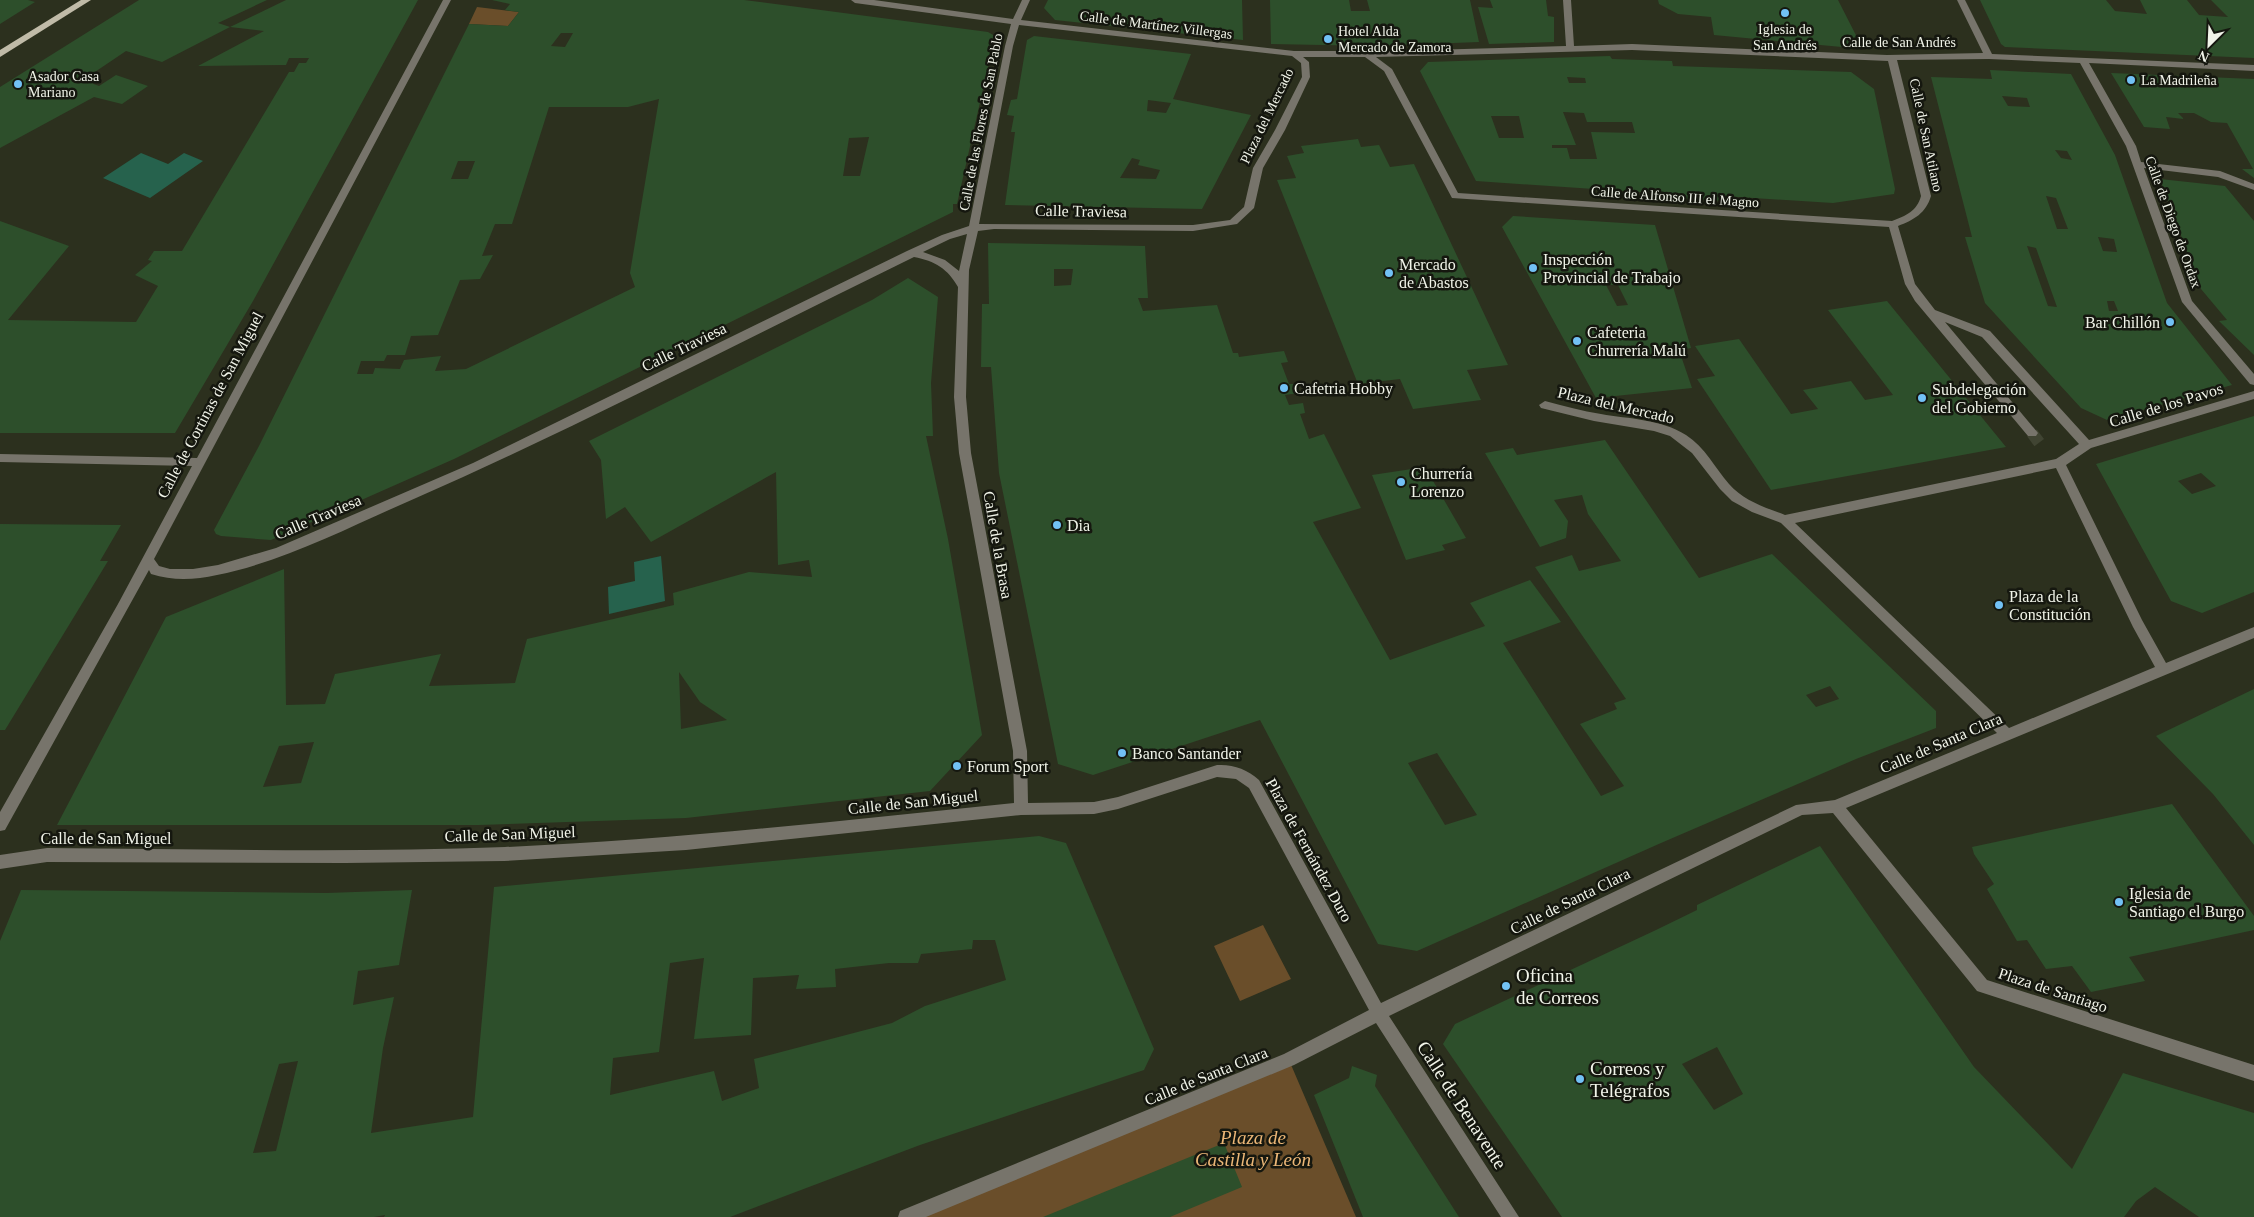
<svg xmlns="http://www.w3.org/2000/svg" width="2254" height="1217" viewBox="0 0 2254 1217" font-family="Georgia,serif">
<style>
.green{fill:#6a4e2a}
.water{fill:#26624d}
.building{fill:#2d4f2b;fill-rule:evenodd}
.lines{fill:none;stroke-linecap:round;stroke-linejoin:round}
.minor-tunnel{stroke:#404432;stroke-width:12;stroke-dasharray:12 5.5;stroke-linecap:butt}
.minor{fill:#77746b;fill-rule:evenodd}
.major{fill:#c0bba8;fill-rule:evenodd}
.poi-dot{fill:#72c1f5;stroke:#15170f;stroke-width:2}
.labels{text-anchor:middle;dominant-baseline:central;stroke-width:5;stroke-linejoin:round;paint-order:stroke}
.far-street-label{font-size:14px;fill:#f1f4e9;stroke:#15170f}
.far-poi-label{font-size:14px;fill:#f1f4e9;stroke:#15170f;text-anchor:start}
.street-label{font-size:16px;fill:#f1f4e9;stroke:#15170f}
.poi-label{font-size:16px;fill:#f1f4e9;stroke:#15170f;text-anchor:start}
.near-poi-label{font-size:19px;fill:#f1f4e9;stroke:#15170f;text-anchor:start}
.near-street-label{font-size:19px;fill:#f1f4e9;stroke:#15170f}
.near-park-label{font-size:19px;font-style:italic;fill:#ecb777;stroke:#15170f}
</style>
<rect width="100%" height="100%" fill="#2c301e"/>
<!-- green -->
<path class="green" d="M477 7 519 12 508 26 469 24Z
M1263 925 1291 979 1240 1001 1214 946Z
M1289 1060 1356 1217H906Z"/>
<!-- water -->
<path class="water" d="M141 153 168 164 184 153 203 161 150 198 103 178Z
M661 556 665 601 609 614 608 587 635 581 634 562Z"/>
<!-- building -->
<path class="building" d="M0 0H28L35 2 0 24Z
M139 0H267L218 23 230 27 162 62 126 51 83 80 99 86 116 75 148 86 122 104 94 97 0 148V87Z
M286 0H418L253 301 175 433H0V221L69 246 8 320 136 322 158 286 135 275 152 261 148 260 154 251H182L289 72H294L299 63H306L309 58H289L286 65 198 66 264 31 230 27Z
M492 0H744L988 32 995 36 957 204H953V212L454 459 271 540 221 536 216 534 214 530 259 446 469 24 508 26 519 12 505 10 510 4ZM561 33H573L565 47 551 46ZM659 99 630 273 635 287 466 369 435 371 441 356 404 360 400 369 375 368 373 374H357L361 361H384L387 355H405L411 336 438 335 460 280 480 279 493 255 482 256 495 224H512L549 107H628ZM869 137 860 176H843L849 138ZM458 161H475L468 179H451Z
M1048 0H1242L1243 40 1055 20 1044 8Z
M1270 0H1349L1351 11H1370L1367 0H1470L1479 42 1374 46 1271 44Z
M1490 0H1546L1548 16 1554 17V42L1489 44 1478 7 1493 8Z
M1658 0H1838L1863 49 1714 35 1711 17 1678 14 1659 4Z
M1980 0H2106L2115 11 2147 14 2140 0H2187L2199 15 2228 17 2211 0H2254V58L2005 47 2001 44Z
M1034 36 1191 54 1173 99 1251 115 1202 209 1005 205 1015 132H1011L1014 116 1007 115 1011 100 1017 99 1027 40ZM1148 100 1171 103 1166 113 1147 111ZM1132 158 1140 160 1138 165 1160 170 1156 179 1120 178Z
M1610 56 1612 59 1672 61 1673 66 1851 72 1874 89 1895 189 1894 194 1833 203 1723 196 1725 201 1654 197 1653 193 1476 181 1420 71 1428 62ZM1567 77 1585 78 1586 83H1569ZM1563 112 1584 113 1587 122H1632L1635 133 1591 132 1597 159H1570L1567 148H1552V145H1576ZM1491 116H1519L1524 138H1499Z
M1990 70 2071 74 2115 155 2167 303 2232 385 2107 420 2081 408 1985 303 1965 237H1972L1931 77 1992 79ZM2002 96 2027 98 2030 107 2008 106ZM2055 150 2067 151 2072 160 2061 158ZM2046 196 2056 198 2068 229H2057ZM2098 237 2114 239 2117 252 2103 251ZM2027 246 2036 248 2057 307 2048 306ZM2107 301H2114L2118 311H2109Z
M2111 73 2254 79V178L2242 169H2253L2227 123 2211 122 2194 113H2178L2184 119 2166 117 2170 129 2144 127Z
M1358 139 1361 147 1379 145 1390 167 1414 164 1508 365 1467 370 1481 400 1413 409 1400 379 1358 384 1277 180 1296 178 1287 156 1304 153 1301 146Z
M2160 179 2225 186 2254 221V355L2219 321 2227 320 2201 289Z
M1513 216 1655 225 1691 348 1679 350 1692 388 1596 398 1502 227ZM1606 285H1618L1628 305 1617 306Z
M988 243 1145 246 1148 298H1138L1143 311 1217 305 1233 353H1238L1239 357 1284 351 1288 362 1281 363 1289 384H1295L1299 393 1285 395 1289 405 1303 403 1305 413 1300 414 1309 439 1324 434 1361 508 1313 522 1390 660 1485 626 1470 603 1530 580 1561 622 1503 643 1601 796 1624 786 1580 724 1617 709 1614 703 1626 699 1535 567 1572 555 1579 571 1621 561 1588 514 1582 495 1554 500 1568 521 1566 538 1540 547 1485 453 1513 448 1517 455 1605 440 1699 578 1772 554 1936 711V728L1856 759 1661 843 1417 951 1378 944 1260 720 1093 775 1058 764 999 473 991 367H981L982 304H989ZM1054 269H1073L1071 285 1054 286ZM1830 686 1839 699 1816 707 1806 695ZM1437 753 1477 815 1445 825 1408 763Z
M908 278 938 297 931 383 933 436H926L948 539 982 735 930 791 686 818 479 825H57L166 617 284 569 286 705 325 704 335 674 441 654 429 686 515 683 527 639 674 605 673 593 749 572 812 577 809 560 778 565 776 472 651 542 625 507 606 519 601 460 589 441 872 300ZM679 672 700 702 727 720 681 729ZM314 742 301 783 263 787 279 746Z
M1887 301 2006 447 1771 490 1697 379 1715 376 1695 346 1739 339 1791 414 1818 409 1803 390 1851 381 1865 400 1893 395 1828 310Z
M2254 416V592L2202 613 2171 601 2096 464ZM2201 473 2216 486 2192 494 2178 481Z
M1425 467 1466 538 1442 545 1445 550 1406 560 1372 475Z
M0 524 121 525 100 561H108L5 730H0Z
M2254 689V845L2213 794 2156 736Z
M2172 804 2254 916V930L2129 957 2145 981 2091 992 2072 966 2046 969 2027 940 2017 941 1987 889 1994 884 1974 854 1972 847Z
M1039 836 1066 843 1154 1049 1144 1070 920 1145 730 1217H384L385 1215 374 1217H0V941L21 890 327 893 412 890 399 965 358 971 353 1005 394 997 383 1048 371 1133 473 1117 494 887ZM973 940H995L1006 980 925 1006 892 1023 754 1059 759 1088 722 1101 714 1071 610 1095 613 1058 659 1052 670 963 704 958 694 1039 751 1035 753 978 799 975 796 989 836 987 835 969 889 963H918L921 954 972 949ZM298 1061 276 1151 253 1153 279 1064Z
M1820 846 1974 1067 2072 1169 2123 1073 2254 1113V1217H2199L2155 1187 2136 1201 2124 1217H1562L1443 1044 1455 1024 1656 930 1697 910V905ZM1717 1047 1743 1094 1714 1110 1682 1064Z
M1352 1066 1377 1075 1375 1086 1459 1217H1363L1314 1095 1349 1078Z
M1224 1143 1242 1187 1170 1217H1043Z"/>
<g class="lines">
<!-- minor-tunnel -->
<path class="minor-tunnel" d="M2032 433 2041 445"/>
<!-- minor -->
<path class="minor" d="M443 0H451L154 559 159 566 170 569H193L218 565 276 548 473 463 907 251 942 235 969 226 1005 46 1011 24 855 3 851 0H874L1013 19 1022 0H1030L1021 20 1294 51H1393L1566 46 1563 0H1571L1574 46 1632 44 1887 55 1983 53 1957 0H1965L1992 54 2254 65V71L2089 63 2136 146 2141 162 2220 171 2254 184V190L2218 177 2144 168 2192 301 2254 374V385L2250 384 2182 302 2126 146 2080 63 1989 59 1897 60 1931 196C1926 213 1914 220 1898 226L1915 284 1935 310 1990 331 2089 440 2254 391V399L2091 448 2066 465 2142 620 2166 663 2254 627V638L1846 808 1987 980 2254 1065V1081L1977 991 1833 813 1802 815 1389 1016 1519 1217H1501L1376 1023 1294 1065 926 1217H898L900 1211 1284 1054 1369 1010 1249 788 1236 779 1217 777 1118 809 1094 814 1021 815 686 850 504 861 345 863 47 862 0 869V855L47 848C199 849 353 853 505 847 675 840 845 820 1014 803L1013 751 959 453 954 397 958 287C948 269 935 261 914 257 748 338 584 424 416 498 351 526 286 561 217 575 194 580 173 581 151 574L149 570 5 830 0 831V812L118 604 192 466 0 462V454L197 458ZM1019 25 1292 56 1301 63 1302 77 1275 130 1253 168 1244 207 1230 220 1193 225 979 224 1013 46ZM1632 50 1888 61 1921 196C1917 211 1906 216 1892 221L1458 193 1392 69 1376 57ZM1303 57H1365L1384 71 1452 198 1889 227 1905 284 1915 301 2028 436H2036L2038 433 1945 322 1982 337 2079 444 2056 459 1785 515C1764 507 1744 501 1729 484 1715 468 1705 447 1686 435 1661 419 1629 419 1601 414 1582 411 1564 406 1545 401L1539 405 1541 408 1594 421 1654 431 1670 436 1692 453 1720 489 1732 501 1752 512 1781 523 1997 733 1835 800 1796 805 1381 1003 1259 780C1247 769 1233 764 1217 765L1118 797 1094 802 1028 803 1027 751 971 453 966 397 969 270 978 231 994 229 1193 231 1237 224 1254 208 1263 168 1285 130 1310 77 1309 62ZM967 234 959 271 945 260 923 252 950 239ZM2056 468 2133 627 2155 667 2009 728 1795 523Z"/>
<!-- major -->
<path class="major" d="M81 0H91L0 57V50Z"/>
</g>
<!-- markers -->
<g class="poi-dot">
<circle cx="1785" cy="13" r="5"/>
<circle cx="1328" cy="39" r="5"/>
<circle cx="2131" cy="80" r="5"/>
<circle cx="18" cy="84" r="5"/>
<circle cx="1533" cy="268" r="5"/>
<circle cx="1389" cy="273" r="5"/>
<circle cx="2170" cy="322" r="5"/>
<circle cx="1577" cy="341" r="5"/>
<circle cx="1284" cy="388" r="5"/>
<circle cx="1922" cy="398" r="5"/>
<circle cx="1401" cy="482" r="5"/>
<circle cx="1057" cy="525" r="5"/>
<circle cx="1999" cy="605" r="5"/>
<circle cx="1122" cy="753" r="5"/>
<circle cx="957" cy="766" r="5"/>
<circle cx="2119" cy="902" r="5"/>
<circle cx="1506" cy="986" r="5"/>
<circle cx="1580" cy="1079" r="5"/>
</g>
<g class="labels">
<!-- far-street labels -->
<g class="far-street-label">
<text transform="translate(1156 25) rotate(7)">Calle de Martínez Villergas</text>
<text x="1899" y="42">Calle de San Andrés</text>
<text transform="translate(1267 116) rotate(-64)">Plaza del Mercado</text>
<text transform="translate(981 122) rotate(-79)">Calle de las Flores de San Pablo</text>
<text transform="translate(1926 135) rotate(78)">Calle de San Atilano</text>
<text transform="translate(1675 197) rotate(4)">Calle de Alfonso III el Magno</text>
<text transform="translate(2173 222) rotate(70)">Calle de Diego de Ordax</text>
</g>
<!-- far-poi labels -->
<g class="far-poi-label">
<text x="1785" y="29" text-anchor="middle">Iglesia de<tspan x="1785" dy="16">San Andrés</tspan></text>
<text x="1338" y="31">Hotel Alda<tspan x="1338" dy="16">Mercado de Zamora</tspan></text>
<text x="28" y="76">Asador Casa<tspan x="28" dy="16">Mariano</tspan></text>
<text x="2141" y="80">La Madrileña</text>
</g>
<!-- street labels -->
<g class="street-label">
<text transform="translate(1081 211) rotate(1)">Calle Traviesa</text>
<text transform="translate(684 347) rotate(-26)">Calle Traviesa</text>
<text transform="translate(210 405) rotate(-62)">Calle de Cortinas de San Miguel</text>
<text transform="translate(1616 405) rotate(13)">Plaza del Mercado</text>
<text transform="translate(2166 405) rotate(-17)">Calle de los Pavos</text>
<text transform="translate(318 517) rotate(-23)">Calle Traviesa</text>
<text transform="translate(998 545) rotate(80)">Calle de la Brasa</text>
<text transform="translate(1941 743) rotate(-23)">Calle de Santa Clara</text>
<text transform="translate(913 802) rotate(-6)">Calle de San Miguel</text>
<text transform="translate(510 834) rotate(-2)">Calle de San Miguel</text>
<text x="106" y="838">Calle de San Miguel</text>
<text transform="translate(1309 850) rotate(61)">Plaza de Fernández Duro</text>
<text transform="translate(1570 901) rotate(-26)">Calle de Santa Clara</text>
<text transform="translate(2053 990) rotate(18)">Plaza de Santiago</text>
<text transform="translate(1206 1076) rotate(-22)">Calle de Santa Clara</text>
</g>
<!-- poi labels -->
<g class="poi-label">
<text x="1543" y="259">Inspección<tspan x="1543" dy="18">Provincial de Trabajo</tspan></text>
<text x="1399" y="264">Mercado<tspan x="1399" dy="18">de Abastos</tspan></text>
<text x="2160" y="322" text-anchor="end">Bar Chillón</text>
<text x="1587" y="332">Cafeteria<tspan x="1587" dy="18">Churrería Malú</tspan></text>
<text x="1294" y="388">Cafetria Hobby</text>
<text x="1932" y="389">Subdelegación<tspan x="1932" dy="18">del Gobierno</tspan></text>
<text x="1411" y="473">Churrería<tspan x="1411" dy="18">Lorenzo</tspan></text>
<text x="1067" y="525">Dia</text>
<text x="2009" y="596">Plaza de la<tspan x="2009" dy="18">Constitución</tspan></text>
<text x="1132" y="753">Banco Santander</text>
<text x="967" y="766">Forum Sport</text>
<text x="2129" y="893">Iglesia de<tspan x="2129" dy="18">Santiago el Burgo</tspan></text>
</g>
<!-- near-poi labels -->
<g class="near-poi-label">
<text x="1516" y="975">Oficina<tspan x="1516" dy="22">de Correos</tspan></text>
<text x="1590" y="1068">Correos y<tspan x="1590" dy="22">Telégrafos</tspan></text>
</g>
<!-- near-street labels -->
<g class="near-street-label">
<text transform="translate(1462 1105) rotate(57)">Calle de Benavente</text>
</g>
<!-- near-park labels -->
<g class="near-park-label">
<text x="1253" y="1137">Plaza de<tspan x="1253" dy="22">Castilla y León</tspan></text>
</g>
</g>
<!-- north arrow -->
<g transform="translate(2209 45) rotate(204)" stroke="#15170f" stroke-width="4" paint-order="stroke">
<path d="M0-4L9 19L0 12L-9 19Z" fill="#f1f4e9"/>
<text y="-8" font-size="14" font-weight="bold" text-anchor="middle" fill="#f1f4e9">N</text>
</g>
</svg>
